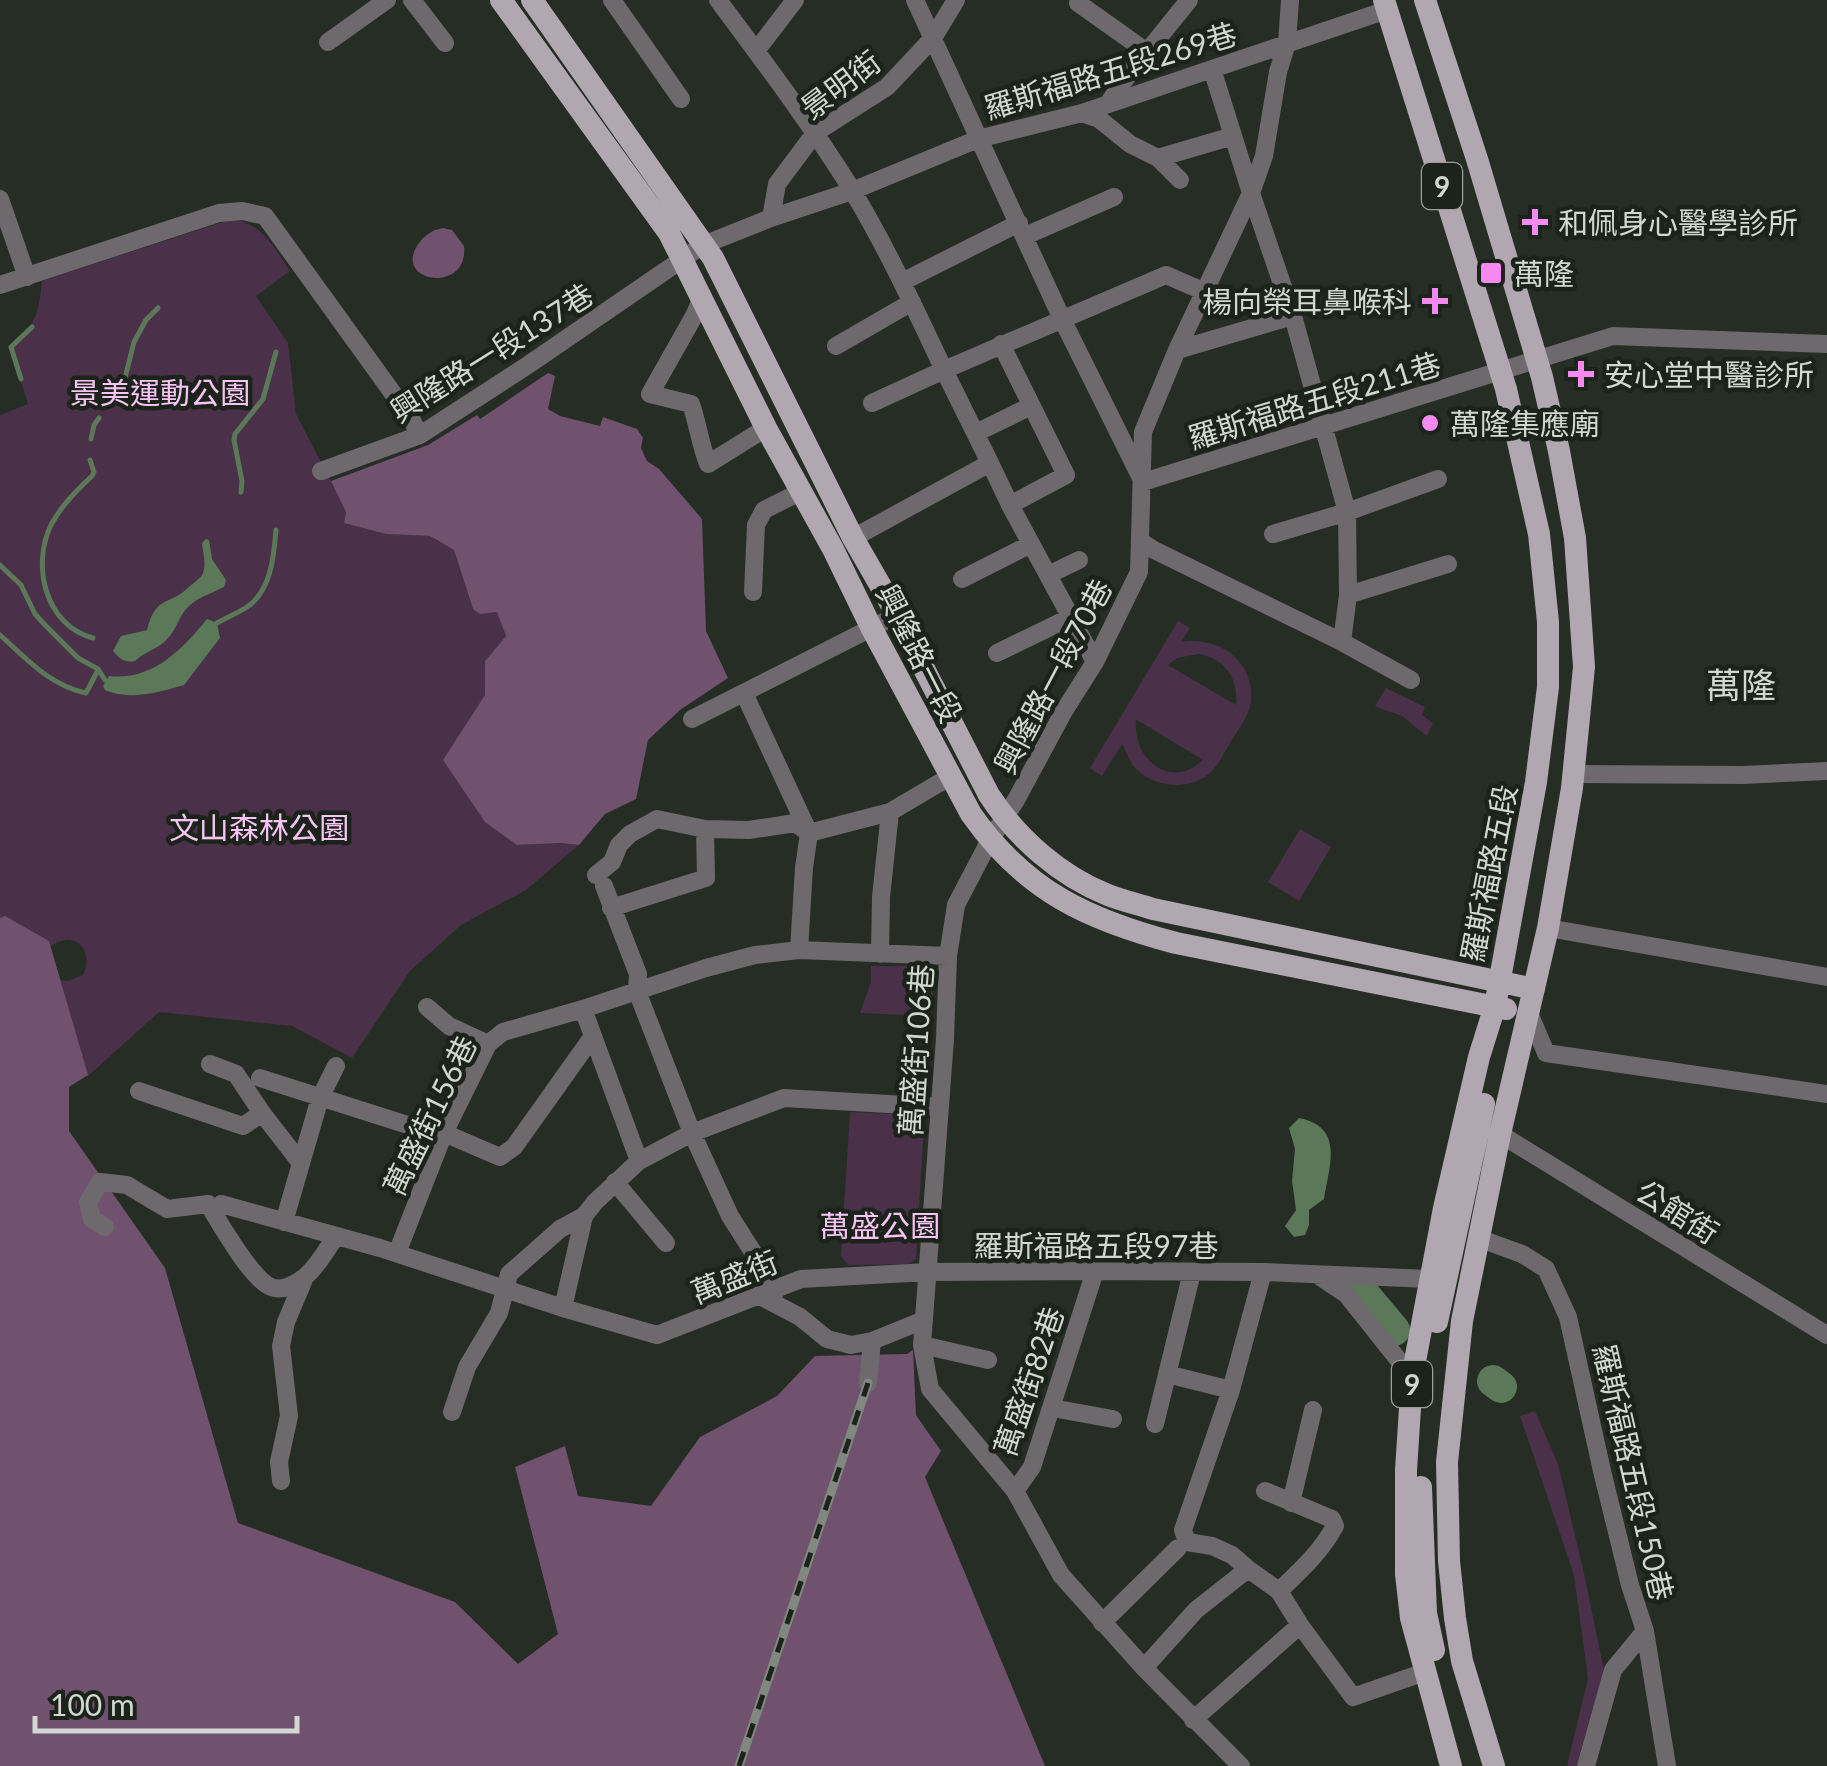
<svg xmlns="http://www.w3.org/2000/svg" width="1827" height="1766" viewBox="0 0 1827 1766" font-family="Lato,'Noto Sans TC',sans-serif">
<style>
.green{fill:#4a3149;fill-rule:evenodd}
.forest{fill:#70516e}
.water{fill:#5b7858}
.lines{fill:none;stroke-linecap:round;stroke-linejoin:round}
.stream{stroke:#5b7858;stroke-width:5}
.river{stroke:#5b7858;stroke-width:32}
.minor{stroke:#6d696d;stroke-width:18}
.major{stroke:#b0a7b0;stroke-width:22}
.rail-casing{stroke:#818880;stroke-width:9}
.rail{stroke:#1c231b;stroke-width:5;stroke-dasharray:15;stroke-linecap:butt}
.poi-dot{fill:#f489f0;stroke:#1c231b;stroke-width:4}
.labels{text-anchor:middle;dominant-baseline:central;stroke-width:9;stroke-linejoin:round;paint-order:stroke}
.shield{fill:#1c231b;stroke:#9ba19a;stroke-width:2.5}
.shield-label{font-size:28px;font-weight:bold;fill:#d2d7d1}
.street-label{font-size:30px;fill:#d2d7d1;stroke:#1c231b}
.poi-label{font-size:30px;fill:#d2d7d1;stroke:#1c231b;text-anchor:start}
.park-label{font-size:30px;fill:#f8c3f5;stroke:#1c231b}
.quarter-label{font-size:35px;fill:#d2d7d1;stroke:#1c231b}
</style>
<rect width="100%" height="100%" fill="#252d24"/>
<!-- green -->
<path class="green" d="M232 219C263 224 273 246 290 271L256 296 288 343 296 414 347 512 344 523 386 534 430 536 454 550 473 609 497 611 506 636 485 661V695L517 845 561 843 579 845 526 890 461 925 410 971 352 1058 292 1026 159 1012 87 1077 58 980 68 981 83 975C95 949 74 928 50 947L0 923V415L28 404 10 346C15 340 23 336 28 329 39 315 40 298 42 281Z
M1178 621 1190 628 1181 642C1218 636 1255 660 1251 702 1249 716 1238 730 1230 743 1224 753 1218 766 1209 774 1187 792 1149 787 1132 764 1128 758 1126 750 1122 744L1102 776 1090 768ZM1198 654C1225 658 1239 679 1236 705L1168 665 1177 658ZM1136 720H1137L1203 760C1171 791 1132 759 1136 720Z
M1386 688 1425 707 1422 715 1433 723 1427 736C1419 731 1406 718 1400 715 1392 712 1383 710 1375 706Z
M1300 829 1331 847 1299 901 1268 882Z
M871 966H925L933 976 932 1016 860 1013 871 982Z
M850 1112 918 1115 922 1117 924 1124 916 1259 908 1264 848 1265 841 1256Z
M1535 1411 1558 1464 1584 1573 1604 1671 1576 1766H1567L1588 1678 1574 1575 1520 1416Z"/>
<!-- forest -->
<path class="forest" d="M443 228 452 230 464 246C469 294 394 283 417 246 424 235 432 230 443 228Z
M548 373 555 376 548 409 560 416 600 426 603 417 637 429 643 438 641 448 647 461 659 469 702 519 706 631 728 678 680 710 648 740 636 799 605 814 579 845 561 843 517 845 485 822 443 760 485 695V661L506 636 497 612 480 614 473 609 454 550 430 536 386 534 344 523 346 512 331 481 428 445 477 415 480 419Z
M5 916 49 941 88 1075 69 1087V1131L165 1268 238 1523 455 1602 518 1664 558 1634 515 1467 565 1446 578 1496 651 1506 700 1437 777 1396 815 1356 907 1354 913 1350 916 1415 941 1451 925 1477 1045 1766H0V918Z"/>
<!-- water -->
<path class="water" d="M206 539 209 540 212 559 226 580 224 587C212 593 196 598 187 608 177 619 176 633 163 643 154 650 143 653 135 661 124 663 120 659 113 651L121 636 147 630C156 594 169 607 190 586 192 585 201 577 202 575 207 567 203 552 202 543Z
M207 619 217 623 220 638 184 685C160 692 129 701 105 690L103 686 109 676C152 681 182 650 207 619Z
M1299 1118C1345 1127 1329 1166 1324 1199L1309 1210V1225L1305 1235 1294 1237 1285 1226 1296 1210 1292 1181 1295 1149 1289 1128Z"/>
<g class="lines">
<!-- stream -->
<path class="stream" d="M21 379 11 347 32 327
M111 400 124 382 134 342 146 320 158 308
M91 439 94 425 99 418
M90 460 94 472 92 476C76 491 61 506 51 525 31 566 46 626 93 638
M241 492 242 481 234 440 235 434 263 399 276 352
M0 565 21 585 35 614 45 625 78 658 98 669 105 680
M217 623C227 617 238 613 247 607 271 591 274 556 276 530
M0 635C27 659 49 685 86 693L98 670"/>
<!-- river -->
<path class="river" d="M1357 1286 1394 1330
M1493 1381 1501 1387"/>
<!-- minor -->
<path class="minor" d="M412 0 445 43
M612 0 681 99
M718 0C764 62 811 124 852 190 887 248 915 309 944 370L1166 275 1203 291
M915 0 1062 319 1143 482 1613 336 1827 344
M1078 3 1147 52
M328 42 387 0
M756 51 795 0
M1212 69 1251 193 1293 316 1347 512 1348 595 1342 642
M1108 104 1122 83 1189 0
M1082 113 1099 119 1130 144 1158 158 1233 136
M1158 158 1180 180
M0 199 27 277
M771 218 777 184 815 133 887 87 933 38 956 0
M1025 236 1114 197
M902 282 1019 223
M0 285 219 213 242 211 265 216 410 417 420 435
M701 300 694 316 650 394 691 404C698 424 700 444 708 464L766 428
M1001 344 1066 475 1010 505
M836 346 912 302
M1177 350 1293 316
M976 433 1031 406
M990 463 1010 505 1095 662
M321 471 420 435 528 365 703 245 771 218 852 191 978 139 1082 113 1387 10
M1273 534 1347 512 1438 479
M853 538 990 463 944 370 872 403
M1140 541 1154 550 1342 642 1411 680
M1048 575 1079 560
M962 579 1031 544
M753 592 756 525 764 510 800 492
M1348 595 1448 564
M997 653 1071 617
M744 693 809 833
M692 719 897 615
M1573 774 1743 775 1827 771
M809 833 890 812 951 776
M596 875 612 862 619 845 630 834 657 819 705 829 749 830 795 823 809 833
M604 886 638 974 637 991 692 1133 730 1216 777 1290
M611 908 706 878 705 829
M1548 928 1827 977
M799 950 804 868 809 833
M880 954 881 897 890 812
M427 1007 449 1026 488 1044
M583 1009 639 1161
M1529 1013 1546 1053 1827 1094
M210 1064 236 1074 262 1113
M260 1078 414 1127
M139 1091 243 1126 262 1113 300 1162
M444 1133 500 1157 514 1147 593 1036
M1500 1134 1827 1335
M615 1182 666 1243
M221 1204 380 1248 563 1308 657 1335 801 1279 927 1272 1095 1271 1263 1272 1429 1279
M284 1222 320 1098 336 1066
M105 1227 92 1219 88 1202 100 1182 127 1185 167 1209 208 1204C220 1223 251 1279 271 1287 283 1292 298 1283 307 1275 319 1264 327 1249 336 1236
M1478 1238 1522 1254 1546 1269 1568 1317 1602 1471 1630 1585 1645 1631 1667 1766
M397 1253 444 1133 488 1044 503 1032 583 1009 706 968 755 955 799 950 948 956
M1263 1272 1231 1390 1183 1530 1187 1542 1212 1546 1232 1555 1248 1569 1279 1591 1300 1625 1353 1697 1425 1672
M1319 1276 1346 1294 1412 1377
M760 1296 800 1317 827 1339 851 1345 872 1341 924 1320
M563 1308 584 1216
M922 1345 988 1360
M1167 1374 1231 1390
M868 1383 872 1341
M1052 1408 1113 1419
M452 1412 467 1367 499 1313 509 1274 560 1229 584 1216 595 1202 639 1161 692 1133 784 1098 940 1107
M1155 1424 1192 1272
M281 1481 279 1462 289 1416 281 1346 286 1322 305 1277
M1015 1491 1032 1467 1095 1271
M1265 1491 1332 1519 1335 1526C1321 1552 1300 1571 1279 1591
M1291 1503 1313 1410
M1102 1623 1178 1548
M1144 1668 1196 1610 1248 1569
M1193 1720 1300 1625
M1241 1766 1144 1668 1061 1575 1015 1491 930 1389 922 1345 945 1039 948 956 956 905 990 840 1016 800 1064 711 1095 662 1139 572 1143 432 1177 350 1251 193 1264 156 1278 72 1287 43 1290 0
M1586 1766 1613 1670 1645 1631"/>
<!-- major -->
<path class="major" d="M501 0 669 233 766 428 833 549 871 627 971 814C1025 891 1088 920 1176 943L1506 1009
M532 0 713 258 853 538 887 597 989 795C1017 838 1060 876 1108 895 1123 901 1138 904 1153 909L1534 989
M1384 0 1506 389 1539 534 1548 622V687L1536 782 1495 1006 1479 1057 1444 1208 1412 1377 1406 1470V1574L1411 1618 1451 1766
M1425 0 1477 159 1542 377 1559 451 1575 538 1584 667 1572 788 1548 928 1500 1134 1462 1321 1447 1462 1449 1561 1455 1618 1462 1661 1494 1766
M1437 1322 1484 1104
M1421 1487 1426 1613 1434 1650"/>
<!-- rail casing -->
<g class="rail-casing">
<path id="rail" d="M739 1766 868 1383"/>
</g>
<!-- rail -->
<use href="#rail" class="rail"/>
</g>
<!-- markers -->
<g class="poi-dot">
<path d="M1530 207h10v10h10v10h-10v10h-10v-10h-10v-10h10z"/>
<rect x="1479" y="261" width="24" height="24" rx="5"/>
<path d="M1430 286h10v10h10v10h-10v10h-10v-10h-10v-10h10z"/>
<path d="M1576 359h10v10h10v10h-10v10h-10v-10h-10v-10h10z"/>
<circle cx="1430" cy="423" r="10"/>
</g>
<g class="labels">
<!-- shield labels -->
<g class="shield">
<rect x="1422" y="163" width="40" height="46" rx="8"/>
<rect x="1392" y="1361" width="40" height="46" rx="8"/>
</g>
<g class="shield-label">
<text x="1442" y="186">9</text>
<text x="1412" y="1384">9</text>
</g>
<!-- street labels -->
<g class="street-label">
<text transform="translate(1110 70) rotate(-17)">羅斯福路五段269巷</text>
<text transform="translate(840 84) rotate(-37)">景明街</text>
<text transform="translate(491 352) rotate(-32)">興隆路一段137巷</text>
<text transform="translate(1314 400) rotate(-17)">羅斯福路五段211巷</text>
<text transform="translate(920 653) rotate(63)">興隆路一段</text>
<text transform="translate(1052 676) rotate(-62)">興隆路一段70巷</text>
<text transform="translate(1488 873) rotate(-79)">羅斯福路五段</text>
<text transform="translate(915 1050) rotate(-86)">萬盛街106巷</text>
<text transform="translate(429 1115) rotate(-64)">萬盛街156巷</text>
<text transform="translate(1678 1211) rotate(32)">公館街</text>
<text x="1096" y="1245">羅斯福路五段97巷</text>
<text transform="translate(734 1276) rotate(-22)">萬盛街</text>
<text transform="translate(1028 1381) rotate(-71)">萬盛街82巷</text>
<text transform="translate(1634 1472) rotate(77)">羅斯福路五段150巷</text>
</g>
<!-- poi labels -->
<g class="poi-label">
<text x="1558" y="222">和佩身心醫學診所</text>
<text x="1514" y="273">萬隆</text>
<text x="1412" y="301" text-anchor="end">楊向榮耳鼻喉科</text>
<text x="1604" y="374">安心堂中醫診所</text>
<text x="1450" y="423">萬隆集應廟</text>
</g>
<!-- park labels -->
<g class="park-label">
<text x="160" y="392">景美運動公園</text>
<text x="259" y="827">文山森林公園</text>
<text x="880" y="1225">萬盛公園</text>
</g>
<!-- quarter labels -->
<g class="quarter-label">
<text x="1741" y="684">萬隆</text>
</g>
</g>
<!-- scale -->
<path d="M35 1716v15h262v-15" fill="none" stroke="#d2d7d1" stroke-width="5"/>
<text x="50" y="1716" font-size="30" fill="#d2d7d1" stroke="#1c231b" stroke-width="8" paint-order="stroke">100 m</text>
</svg>
